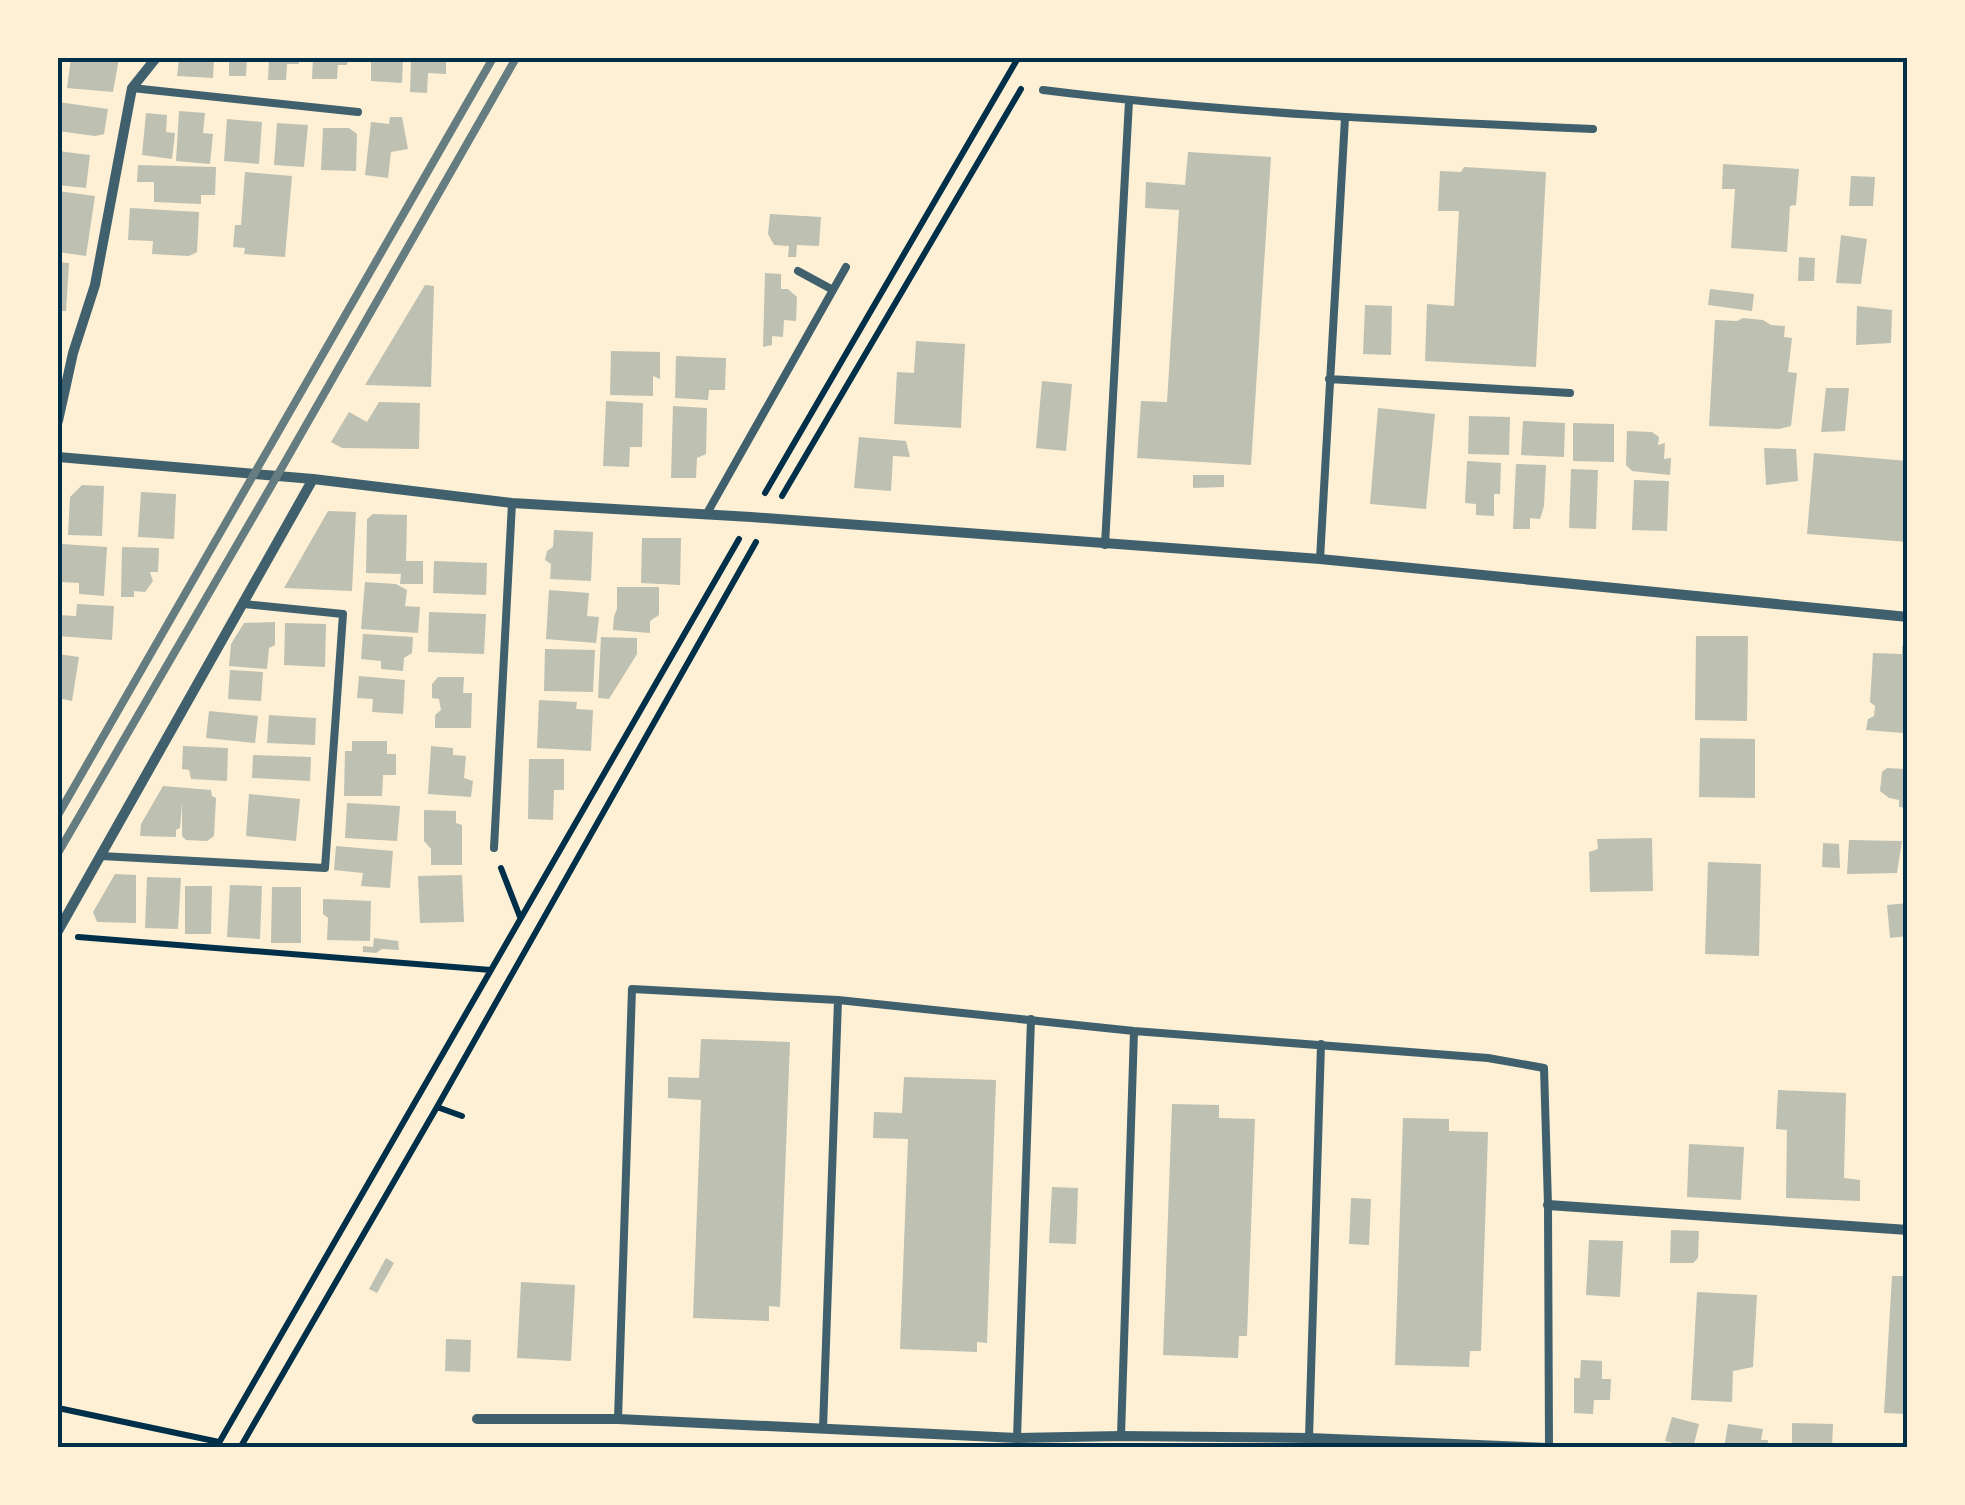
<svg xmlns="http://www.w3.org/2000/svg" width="1965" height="1505" viewBox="0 0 1965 1505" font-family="Barlow,sans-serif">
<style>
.building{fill:#bec0b2}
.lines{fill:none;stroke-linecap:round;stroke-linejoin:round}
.path{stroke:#003049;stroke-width:6}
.service{stroke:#3f606c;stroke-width:8}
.minor{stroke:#3f606c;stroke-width:10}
.rail{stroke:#657d81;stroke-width:8}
.neatline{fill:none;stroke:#003049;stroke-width:4}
</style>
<rect width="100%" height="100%" fill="#fdf0d5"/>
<!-- building -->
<path class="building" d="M71 58H119L113 92 67 88Z
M179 58H214L213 78 177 76Z
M229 58H247L246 76H229Z
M269 58H299V64H287L286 80H268Z
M313 58H348L347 65H338L337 79H312Z
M357 58H403L402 83 371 81V62L356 61Z
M411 58H446V74L428 73 427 93 410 92Z
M58 102 108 109 104 134 95 136 58 131Z
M179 111 205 113 203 133 213 134 210 164 176 161Z
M146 113 167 115 166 132 175 133 172 159 142 155Z
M390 117H402L408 149 391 152 388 178 365 175 371 122 389 124Z
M227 119 262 122 259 164 224 161Z
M277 123 308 125 304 167 274 165Z
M323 128H349L357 134 356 171 321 170Z
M58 151 90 155 86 188 58 185Z
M1188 152 1271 157 1251 465 1137 458 1141 401 1167 402 1179 210 1145 208 1146 182 1185 185Z
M1723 164 1799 169 1796 205 1790 206 1787 252 1731 248 1735 189H1722Z
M138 165 216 167 215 195H201V204L154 202V182H137Z
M1464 167 1546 172 1536 367 1425 361 1427 304 1454 306 1459 211H1438L1440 171 1461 172Z
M245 172 292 176 285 257 244 254 245 248 233 247 235 225H241Z
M1851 176 1875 177 1873 206H1849Z
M58 191 95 196 86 256 58 252Z
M130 208 199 212 197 252 189 256 152 254 153 241 128 240Z
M770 214 821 217 819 246 797 245 796 257H788L789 246 774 245 768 234Z
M1841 235 1867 239 1861 284 1836 283Z
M1799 257 1815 258 1814 281H1798Z
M58 262 69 263 66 311H58Z
M765 273 781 274V289H788L797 297 796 321 784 320 783 337 772 336V345L763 347Z
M425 285 434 286 431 387 365 385Z
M1710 289 1754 294 1752 311 1708 305Z
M1365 305 1392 306 1391 355 1363 354Z
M1857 306 1892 310 1891 343 1856 345Z
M1743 318 1763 320 1771 325 1785 326 1784 337 1792 338 1788 372 1797 373 1791 426 1779 429 1709 426 1715 320 1737 321Z
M916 341 965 344 961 428 894 424 897 372 914 373Z
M611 351 660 352V379L653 376V396L610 395Z
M676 356 726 358 725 390H709L708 400 675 398Z
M1042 381 1072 384 1066 451 1036 448Z
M1826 388H1849L1845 431 1821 432Z
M606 401 643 403 642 447H630L629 467 603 466Z
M379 402 420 403 419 449 342 448 331 442 349 412 367 422Z
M673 406 707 408 706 454 697 458 696 478H671Z
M1378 408 1435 414 1426 509 1370 504Z
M1469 416 1510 417 1509 455 1468 454Z
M1523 421 1565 423 1564 457 1521 455Z
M1573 423 1614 424V462L1573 461Z
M1627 431 1652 432 1659 437 1658 445 1665 443 1664 459 1671 458 1670 475 1632 471 1626 465Z
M859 437 906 441 910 457 893 456 891 491 854 488Z
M1764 448 1796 449 1798 481 1766 485Z
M1814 453 1908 461V542L1807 534Z
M1467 461 1501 463 1500 494H1494V516L1476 515V504L1465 503Z
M1516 464 1546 465 1544 506 1540 519 1530 518V529H1513Z
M1571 469 1598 470 1596 529 1569 528Z
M1193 475H1224V487L1193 488Z
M1634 480 1669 481 1667 531 1632 530Z
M82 485 104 486 102 536 68 535 70 497Z
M141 492 176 494 174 539 138 537Z
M328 511 356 512 352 591 284 588Z
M373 514 407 515 406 561H423V584H400L401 574 366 573 367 519Z
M554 530 593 532 591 581 550 579 551 564 545 560 547 551 553 547Z
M642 538H681L680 585 641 583Z
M62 544 107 547 104 596 79 594V583L60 582Z
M122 547 159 548 158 572H150L153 581 145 592 134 591V597H121Z
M434 561 487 563 486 595 433 593Z
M365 582 396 584 407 590 405 606 420 607 418 633 361 629Z
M617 587H659V615L650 621V633L613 630 614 616 617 609Z
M549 590 589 593 587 616 599 617 596 643 546 639Z
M77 604 114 606 112 640 58 636V615L76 616Z
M429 612 486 614 484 654 428 652Z
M275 622V645L269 648 267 669 229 666 231 644 244 623Z
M285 623 326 624 325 667 284 665Z
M363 634 413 637 412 653 404 658 403 671 381 669V661L361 659Z
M1696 636H1748L1747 721 1695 720Z
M601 637 637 638V654L609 699 598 698Z
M1902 646H1908V808L1899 807V800L1889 798 1880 791 1882 772 1887 768 1904 769 1903 733 1866 730 1868 719 1874 716 1875 706 1870 702 1873 653 1902 654Z
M545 649 595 650 593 692 544 691Z
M58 654 79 657 72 701 58 698Z
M230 670 263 672 261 701 228 699Z
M359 676 405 680 403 714 372 712 373 699 357 698Z
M438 677H464L463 693H472L471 728H435V715L441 710 439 699 432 698V684Z
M539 700 577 702 576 709 593 710 591 751 537 748Z
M209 711 258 716 255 743 206 738Z
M269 715 316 718 315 745 267 743Z
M1700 738 1755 739V798L1699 797Z
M352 741H387V754H396V775H383L382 796H344L345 751H352Z
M183 746 228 748 227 781 191 779 189 770 182 769Z
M431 746 453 748V755L466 756 464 778 473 781 471 797 428 794Z
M253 755 311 757 310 781 252 778Z
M529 759H564V790H554L553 820 528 819Z
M163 786 211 790 212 796 216 798 214 836 207 841 186 840 182 836V803L180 828 176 830V837L140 836 141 824Z
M249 794 300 799 296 841 246 836Z
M347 803 400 806 397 841 345 838Z
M424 810 456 811V823L462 825V865H431V849L424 841Z
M1652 838 1653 891 1590 892 1589 852 1598 849 1597 839Z
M1849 840 1902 841 1897 873 1847 874Z
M1823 843 1839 844 1840 868 1822 867Z
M336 846 393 851 390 888 361 886 363 873 334 870Z
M1708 862 1761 864 1759 956 1705 954Z
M115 874 136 875V923L97 922 93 912Z
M462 875 464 922 420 923 418 876Z
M147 877 181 878 178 929 145 928Z
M230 885 262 886 260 939 227 937Z
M185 886H212L211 934H185Z
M272 887H301V943H271Z
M323 899 371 901 370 941 327 940 328 918 323 914Z
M1908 903V936L1890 938 1887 905Z
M374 938 398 941 399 950 382 949 376 953 363 952V946L373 947Z
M701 1039 790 1042 780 1307 769 1306V1321L693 1318 701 1100 668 1098V1077L699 1078Z
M904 1077 996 1080 987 1343 977 1342V1352L900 1349 908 1139 873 1138 874 1112 902 1113Z
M1778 1090 1846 1093 1844 1178 1860 1180V1201L1786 1198 1787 1130 1776 1129Z
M1172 1104 1219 1105V1118L1255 1119 1247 1336H1239L1238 1358 1163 1355Z
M1403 1118 1449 1119V1131L1488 1132 1481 1351H1470L1469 1367 1395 1365Z
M1689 1144 1744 1147 1741 1200 1687 1197Z
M1052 1187 1078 1188 1076 1244 1049 1243Z
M1351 1198 1371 1199 1369 1245 1349 1244Z
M1671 1230 1699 1231 1698 1258 1693 1263H1670Z
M1589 1240 1623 1241 1620 1297 1586 1295Z
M386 1258 394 1263 377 1293 369 1289Z
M1892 1276H1908V1414L1884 1413Z
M521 1282 575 1285 571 1361 517 1358Z
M1697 1292 1757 1295 1753 1367 1733 1371 1732 1402 1691 1400Z
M446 1339 471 1340 470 1372 445 1371Z
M1581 1360 1602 1361V1379H1611L1610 1400H1594L1593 1414 1574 1413V1378H1580Z
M1672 1417 1699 1424 1693 1448 1665 1441Z
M1792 1423 1833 1424 1832 1448H1792Z
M1728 1424 1763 1429 1761 1440H1768L1767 1448H1724Z"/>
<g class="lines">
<!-- path -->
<path class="path" d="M765 493 1018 58
M782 496 1021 89
M501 868 520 917
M78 937 491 970
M437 1107 462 1116
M58 1408 219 1442
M216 1448 739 539
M240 1448 437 1107 756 542"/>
<!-- service -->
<path class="service" d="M132 88 358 112
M1043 90C1226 113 1409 121 1593 129
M798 271 833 290
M1329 379 1570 393
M706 515 846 267
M1105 545 1129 101
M1320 559 1345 118
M494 848 512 503
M101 856 325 868 343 614 244 604
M618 1419 632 989 838 1000 1134 1031 1488 1058 1544 1068 1548 1205 1549 1448
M823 1429 838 1000
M1121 1436 1134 1031
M1017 1438 1031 1019
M1309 1438 1321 1044"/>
<!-- minor -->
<path class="minor" d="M58 421 73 353 95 285 132 88 156 58
M58 457 313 479 512 503 751 517 1320 559 1908 617
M58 931 313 479
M1548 1205 1908 1230
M477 1419H618L1017 1438 1121 1436 1309 1438 1547 1448"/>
<!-- rail -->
<path class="rail" d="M58 815 493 58
M58 853 277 476 516 58"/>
</g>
<!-- border -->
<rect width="1965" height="1505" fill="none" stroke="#fdf0d5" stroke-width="120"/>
<rect x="60" y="60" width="1845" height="1385" class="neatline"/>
</svg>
